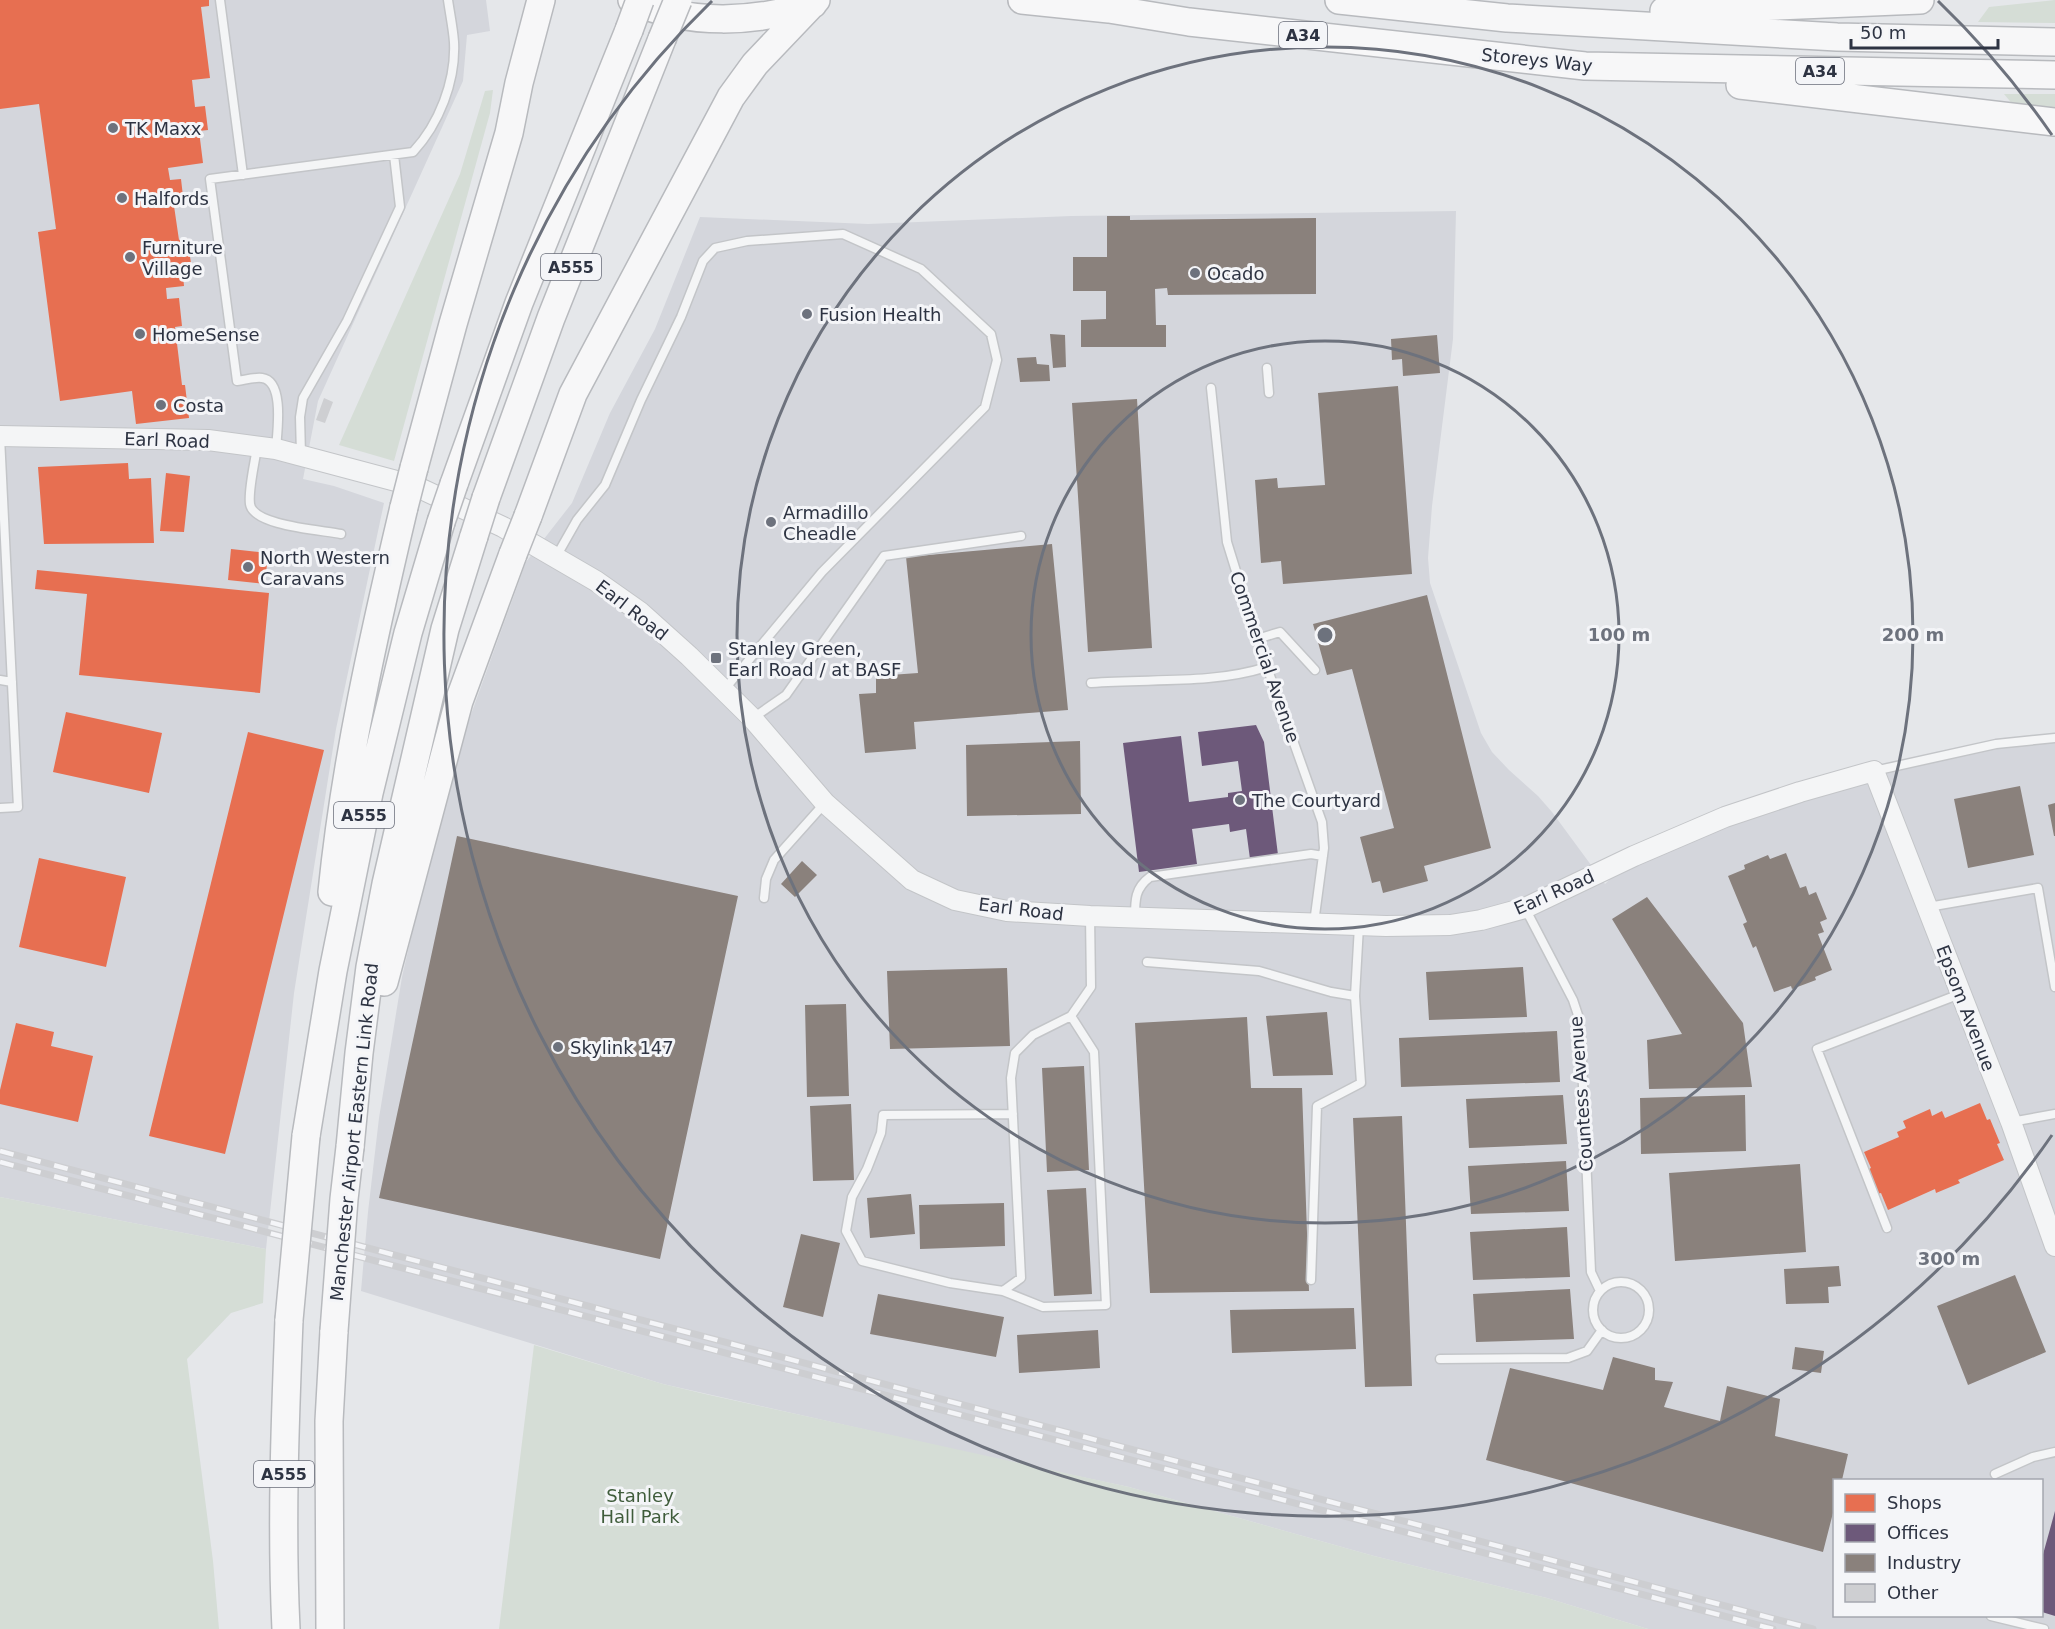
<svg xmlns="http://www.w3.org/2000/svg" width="2055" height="1629" viewBox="0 0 2055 1629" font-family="'DejaVu Sans',sans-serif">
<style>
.built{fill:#d4d6dc;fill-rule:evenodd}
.green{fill:#d5ddd6}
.shops{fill:#e76f51}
.offices{fill:#6d597a}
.industry{fill:#8a817c}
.building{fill:#cecfd2}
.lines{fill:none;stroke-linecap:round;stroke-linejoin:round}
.service-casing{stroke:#c3c5c8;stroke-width:11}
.tertiary-casing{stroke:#c3c5c8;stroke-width:22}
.trunk-casing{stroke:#b8babe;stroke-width:30}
.service{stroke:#f4f5f6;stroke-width:8}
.tertiary{stroke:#f4f5f6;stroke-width:20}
.trunk{stroke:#f7f7f8;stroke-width:27}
.rail-casing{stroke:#cdced1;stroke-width:7}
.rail{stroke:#f4f5f8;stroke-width:4.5;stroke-dasharray:14;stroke-linecap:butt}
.trunk-bridge-casing{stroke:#b8babe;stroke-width:30;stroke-linecap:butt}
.trunk-bridge{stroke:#f7f7f8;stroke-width:27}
.ring{fill:none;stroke:#6d727d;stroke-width:3}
.poi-dot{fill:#6d727d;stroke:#f4f5f8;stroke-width:2}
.labels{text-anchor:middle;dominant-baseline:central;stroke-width:6;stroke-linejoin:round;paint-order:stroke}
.shield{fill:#f4f5f8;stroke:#696d79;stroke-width:1.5}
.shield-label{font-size:16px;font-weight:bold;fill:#2d3342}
.street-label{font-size:18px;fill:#2d3342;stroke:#f4f5f8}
.poi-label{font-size:18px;fill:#2d3342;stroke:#f4f5f8;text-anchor:start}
.park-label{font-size:18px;fill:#3f5c3b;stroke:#f4f5f8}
.centre{fill:#6d727d;stroke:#f4f5f8;stroke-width:3}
.ring-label{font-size:18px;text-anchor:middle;font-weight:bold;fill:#6d727d;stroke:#f4f5f8;stroke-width:6;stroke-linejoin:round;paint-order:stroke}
</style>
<rect width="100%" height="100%" fill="#e5e7ea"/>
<!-- built -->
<path class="built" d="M0 0H486L490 31 467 35 463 81 318 401 303 479 334 486 384 503 336 729 294 993 266 1249 0 1197Z
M1456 211 1453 339 1432 506 1428 558 1430 583 1481 733 1492 752 1509 770 1538 796 1552 812 1605 884 1634 856 1800 792 1996 744 2055 738V1629H1648L1547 1598 1374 1556 1129 1487 951 1449 663 1384 361 1291 368 1212 379 1118 402 977 447 781 526 562 572 503 610 413 655 329 700 217 868 224 1071 216ZM1834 1480H2042V1616H1834Z"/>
<!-- green -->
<path class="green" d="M2055 0V23L1978 22 1989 7Z
M493 90 490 113 394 461 339 445 460 174 485 91Z
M2004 94H2055V109L2014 106Z
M0 1197 266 1249 263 1303 231 1313 187 1359 213 1561 219 1629H0Z
M534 1345 663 1384 705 1394 1129 1487 1374 1556 1547 1598 1648 1629H499Z"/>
<!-- shops -->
<path class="shops" d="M0 0H209V6L201 7 210 78 192 80 195 107 205 106 208 130 199 131 203 163 168 168 170 180 181 179 184 205 174 206 179 240 187 238 191 263 182 265 184 286 166 288 167 299 179 298 182 326 175 327 182 385H185L189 418 136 424 132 391 60 401 38 232 56 229 39 104 0 109Z
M128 463 129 479 151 478 154 543 44 544 38 467Z
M166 473 190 476 184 532 160 531Z
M231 549 268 553 265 584 228 580Z
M37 570 269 593 260 693 79 675 87 594 35 589Z
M66 712 162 733 149 793 53 772Z
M248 732 324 750 225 1154 149 1136Z
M39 858 126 877 106 967 19 947Z
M16 1023 54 1032 51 1046 93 1056 78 1122 0 1104V1090Z
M1980 1103 1987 1120 1990 1119 2000 1143 1997 1144 2004 1160 1958 1180 1960 1183 1936 1193 1935 1189 1888 1210 1881 1193 1877 1194 1867 1170 1871 1168 1864 1152 1899 1137 1897 1132 1906 1128 1903 1121 1930 1109 1932 1116 1942 1111 1945 1118Z"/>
<!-- offices -->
<path class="offices" d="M1256 725 1264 742 1278 855 1250 859 1246 829 1230 832 1229 824 1192 829 1197 864 1139 872 1123 743 1181 736 1189 802 1228 797V793L1242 791 1238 761 1202 766 1198 732Z
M2055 1511V1616L2042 1612V1558Z"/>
<!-- industry -->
<path class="industry" d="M1107 216H1130V220L1316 218V294L1168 295 1167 288 1155 289 1156 325H1166V347H1081V320L1106 319V291H1073V257H1107Z
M1050 334 1065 335 1066 367 1053 368Z
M1437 335 1440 373 1403 376 1402 359 1392 360 1391 339Z
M1036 357 1037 364 1049 365 1050 381 1020 382 1017 358Z
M1398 386 1412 574 1283 584 1281 561 1261 563 1255 480 1277 478 1278 488 1325 485 1318 393Z
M1137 399 1152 648 1088 652 1072 403Z
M1052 544 1068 710 914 722 916 749 865 753 859 694 876 693V676L918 673 906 557Z
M1427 595 1491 848 1424 866 1428 881 1383 893 1380 881 1372 883 1360 837 1394 828 1352 669 1327 675 1313 624Z
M1080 741 1081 814 967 816 966 745Z
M2020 786 2034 855 1968 868 1954 799Z
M2055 803V836H2054L2048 805Z
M457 836 738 896 660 1259 379 1198Z
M1786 853 1800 888 1806 886 1809 895 1816 892 1827 919 1820 922 1824 932 1818 934 1832 970 1815 977 1816 980 1792 989 1791 986 1774 992 1756 946 1753 948 1743 924 1747 922 1728 876 1745 869 1744 865 1768 855 1770 859Z
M802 861 817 875 795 897 781 884Z
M1647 897 1743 1023 1752 1087 1649 1089 1647 1040 1682 1034 1612 919Z
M1523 967 1527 1017 1429 1020 1426 972Z
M1007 968 1010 1046 890 1049 887 971Z
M846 1004 849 1096 807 1097 805 1005Z
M1327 1012 1333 1075 1273 1076 1266 1016Z
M1247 1017 1251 1088H1302L1309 1291 1150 1293 1135 1023Z
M1557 1031 1560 1082 1401 1087 1399 1038Z
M1084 1066 1089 1170 1047 1172 1042 1068Z
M1563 1095 1567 1144 1469 1148 1466 1099Z
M1745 1095 1746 1151 1641 1154 1640 1098Z
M851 1104 854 1180 813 1181 810 1106Z
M1402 1116 1412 1386 1365 1387 1353 1118Z
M1566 1161 1569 1211 1471 1214 1468 1166Z
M1800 1164 1806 1252 1675 1261 1669 1173Z
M1086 1188 1092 1294 1054 1296 1047 1190Z
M911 1194 915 1234 870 1238 867 1198Z
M1004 1203 1005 1246 920 1249 919 1205Z
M1567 1227 1570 1277 1473 1280 1470 1232Z
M801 1234 840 1243 823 1317 783 1307Z
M1839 1266 1841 1286 1828 1287 1829 1303 1786 1304 1784 1269Z
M2015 1275 2046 1352 1968 1385 1937 1306Z
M1570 1289 1574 1339 1476 1342 1473 1294Z
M878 1294 1004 1317 996 1357 870 1334Z
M1354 1308 1356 1349 1232 1353 1230 1310Z
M1098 1330 1100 1368 1019 1373 1017 1335Z
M1795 1347 1824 1351 1821 1373 1792 1369Z
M1613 1357 1655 1368V1380L1673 1382 1664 1407 1720 1421 1727 1386 1780 1399 1775 1436 1848 1454 1842 1480H1834V1509L1823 1552 1486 1460 1510 1368 1603 1390Z"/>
<!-- building -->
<path class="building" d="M324 398 333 402 325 423 316 420Z"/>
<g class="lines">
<!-- service casing -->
<g class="service-casing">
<path id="service" d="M220 0 243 175
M1267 368 1269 393
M1211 388 1227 542 1257 639 1322 822 1324 848 1314 923
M0 437 18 807 0 808
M257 447C255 462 248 490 250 504 253 526 322 530 341 534
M276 449C277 433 285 381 262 378 254 377 245 380 237 381L210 179 413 152C439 124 456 81 454 42 453 28 450 14 448 0
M301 455 300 417 303 398 347 321 400 207 394 155
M556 557 577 520 605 485 641 400 681 317 703 261 715 248 747 241 843 234 921 269 991 334 997 360 985 407 822 572 724 690
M1257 639 1280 632 1315 670
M0 680 12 682
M1091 683C1149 678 1210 685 1267 667
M753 718 786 695 884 556 1021 536
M1874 771 1996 744 2055 738
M764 898 766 879 774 860 824 804
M1928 907 2038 888 2055 987
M1525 908 1573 1000 1578 1015 1581 1039 1591 1272 1600 1291
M1135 917C1135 900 1135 888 1150 877L1311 854 1323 856
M1147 962 1259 971 1331 992 1355 996
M1013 1114 883 1115 881 1133 867 1169 852 1197 846 1231 862 1261 950 1283 1003 1291 1021 1278 1011 1078 1015 1053 1033 1035 1071 1016 1091 987 1090 916
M2011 1122 2055 1114
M1887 1228 1817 1049 1960 994
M1311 1280 1317 1106 1361 1083 1355 996 1359 926
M1593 1310a28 28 0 1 1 56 0a28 28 0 1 1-56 0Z
M1003 1291 1043 1307 1106 1305 1094 1052 1071 1016
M1440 1359 1568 1358 1587 1351 1602 1330
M1995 1474 2033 1457 2055 1452
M1991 1616 2044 1629"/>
</g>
<!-- tertiary casing -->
<g class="tertiary-casing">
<path id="tertiary" d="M0 436 208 440 276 449 415 486 503 527 596 581 640 612 689 656 752 718 825 803 912 880 955 900 1007 911 1090 916 1386 926 1450 925 1481 920 1525 908 1634 856 1725 817 1800 792 1874 771 2011 1122 2055 1246"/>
</g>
<!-- trunk casing -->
<g class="trunk-casing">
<path id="trunk" d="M632 0C689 26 755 23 813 4
M1022 0 1109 9 1189 22 1585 66 2055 75
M1339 0 1507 18 1837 37 2055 42
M1664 11 1920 0
M1740 85 2055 122
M414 468 453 324 509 133 519 83 541 0
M454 484 519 303 629 30
M486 498 551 318 662 39
M528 516 573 394 731 97 755 64 816 0
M332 892C345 762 374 634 404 507
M384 982 459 701 513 554
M306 1136 333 971 369 793 408 633 441 522
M350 1147 359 1053 370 967 386 884 445 629 474 536
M286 1629C281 1526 285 1423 289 1320
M330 1629 329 1421 334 1331"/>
</g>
<!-- service -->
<use href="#service" class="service"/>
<!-- tertiary -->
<use href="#tertiary" class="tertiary"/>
<!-- trunk -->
<use href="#trunk" class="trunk"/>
<!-- rail casing -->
<g class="rail-casing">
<path id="rail" d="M0 1151 1813 1629
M0 1162 1773 1629"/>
</g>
<!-- rail -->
<use href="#rail" class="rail"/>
<!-- trunk-bridge casing -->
<g class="trunk-bridge-casing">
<path id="trunk-bridge" d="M629 30 640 0
M662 39 678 0
M404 507 414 468
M441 522 454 484
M474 536 486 498
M513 554 528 516
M289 1320 306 1136
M334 1331 344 1199 350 1147"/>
</g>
<!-- trunk-bridge -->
<use href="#trunk-bridge" class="trunk-bridge"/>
</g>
<!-- distance rings -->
<g class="ring">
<circle cx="1325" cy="635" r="294"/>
<circle cx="1325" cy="635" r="588"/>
<path d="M2052 1135A882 882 0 1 1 712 1M1938 1A882 882 0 0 1 2052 135"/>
</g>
<!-- markers -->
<g class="poi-dot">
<circle cx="113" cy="128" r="6"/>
<circle cx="122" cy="198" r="6"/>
<circle cx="130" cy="257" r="6"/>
<circle cx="1195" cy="273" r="6"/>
<circle cx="807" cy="314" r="6"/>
<circle cx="140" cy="334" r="6"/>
<circle cx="161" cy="405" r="6"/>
<circle cx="771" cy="522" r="6"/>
<circle cx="248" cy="567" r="6"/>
<rect x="710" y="652" width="12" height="12" rx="3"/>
<circle cx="1240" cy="800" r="6"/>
<circle cx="558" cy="1047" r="6"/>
</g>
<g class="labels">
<!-- shield labels -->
<g class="shield">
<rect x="1279" y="22" width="48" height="26" rx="4.5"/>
<rect x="1796" y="58" width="48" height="26" rx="4.5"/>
<rect x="541" y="254" width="60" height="26" rx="4.5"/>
<rect x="334" y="802" width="60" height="26" rx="4.5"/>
<rect x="254" y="1461" width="60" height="26" rx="4.5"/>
</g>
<g class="shield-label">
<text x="1303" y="35">A34</text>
<text x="1820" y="71">A34</text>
<text x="571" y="267">A555</text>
<text x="364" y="815">A555</text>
<text x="284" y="1474">A555</text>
</g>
<!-- street labels -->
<g class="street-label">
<text transform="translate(1537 60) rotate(6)">Storeys Way</text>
<text transform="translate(167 440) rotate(2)">Earl Road</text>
<text transform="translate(632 610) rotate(38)">Earl Road</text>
<text transform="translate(1265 657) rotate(71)">Commercial Avenue</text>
<text transform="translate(1554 892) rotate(-24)">Earl Road</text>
<text transform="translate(1021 909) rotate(7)">Earl Road</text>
<text transform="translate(1966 1008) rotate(69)">Epsom Avenue</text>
<text transform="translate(1581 1094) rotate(-94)">Countess Avenue</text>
<text transform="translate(354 1132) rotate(-84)">Manchester Airport Eastern Link Road</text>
</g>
<!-- poi labels -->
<g class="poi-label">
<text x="125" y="128">TK Maxx</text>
<text x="134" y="198">Halfords</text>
<text x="142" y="247">Furniture<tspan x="142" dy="21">Village</tspan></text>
<text x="1207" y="273">Ocado</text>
<text x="819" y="314">Fusion Health</text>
<text x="152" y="334">HomeSense</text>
<text x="173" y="405">Costa</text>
<text x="783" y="512">Armadillo<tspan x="783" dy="21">Cheadle</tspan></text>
<text x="260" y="557">North Western<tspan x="260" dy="21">Caravans</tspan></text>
<text x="728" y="648">Stanley Green,<tspan x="728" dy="21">Earl Road / at BASF</tspan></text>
<text x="1252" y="800">The Courtyard</text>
<text x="570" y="1047">Skylink 147</text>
</g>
<!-- park labels -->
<g class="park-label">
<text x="640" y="1495">Stanley<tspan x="640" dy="21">Hall Park</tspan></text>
</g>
</g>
<circle cx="1325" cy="635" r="9" class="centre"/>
<g class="ring-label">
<text x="1619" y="641">100 m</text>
<text x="1913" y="641">200 m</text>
<text x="1949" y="1265">300 m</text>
</g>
<!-- legend -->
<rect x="1833" y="1479" width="210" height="138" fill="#f4f5f8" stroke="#a4a7af" stroke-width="1.5"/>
<rect x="1845" y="1494" width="30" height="18" fill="#e76f51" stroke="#a4a7af" stroke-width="1.5"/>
<text x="1887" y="1509" font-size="18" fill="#2d3342">Shops</text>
<rect x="1845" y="1524" width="30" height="18" fill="#6d597a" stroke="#a4a7af" stroke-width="1.5"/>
<text x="1887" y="1539" font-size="18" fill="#2d3342">Offices</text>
<rect x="1845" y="1554" width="30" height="18" fill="#8a817c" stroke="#a4a7af" stroke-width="1.5"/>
<text x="1887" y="1569" font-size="18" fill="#2d3342">Industry</text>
<rect x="1845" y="1584" width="30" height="18" fill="#cecfd2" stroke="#a4a7af" stroke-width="1.5"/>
<text x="1887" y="1599" font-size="18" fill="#2d3342">Other</text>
<!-- scale -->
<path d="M1851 39v9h147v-9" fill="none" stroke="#2d3342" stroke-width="3"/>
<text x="1860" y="39" font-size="18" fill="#2d3342" stroke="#f4f5f8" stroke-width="4.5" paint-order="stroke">50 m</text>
</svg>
